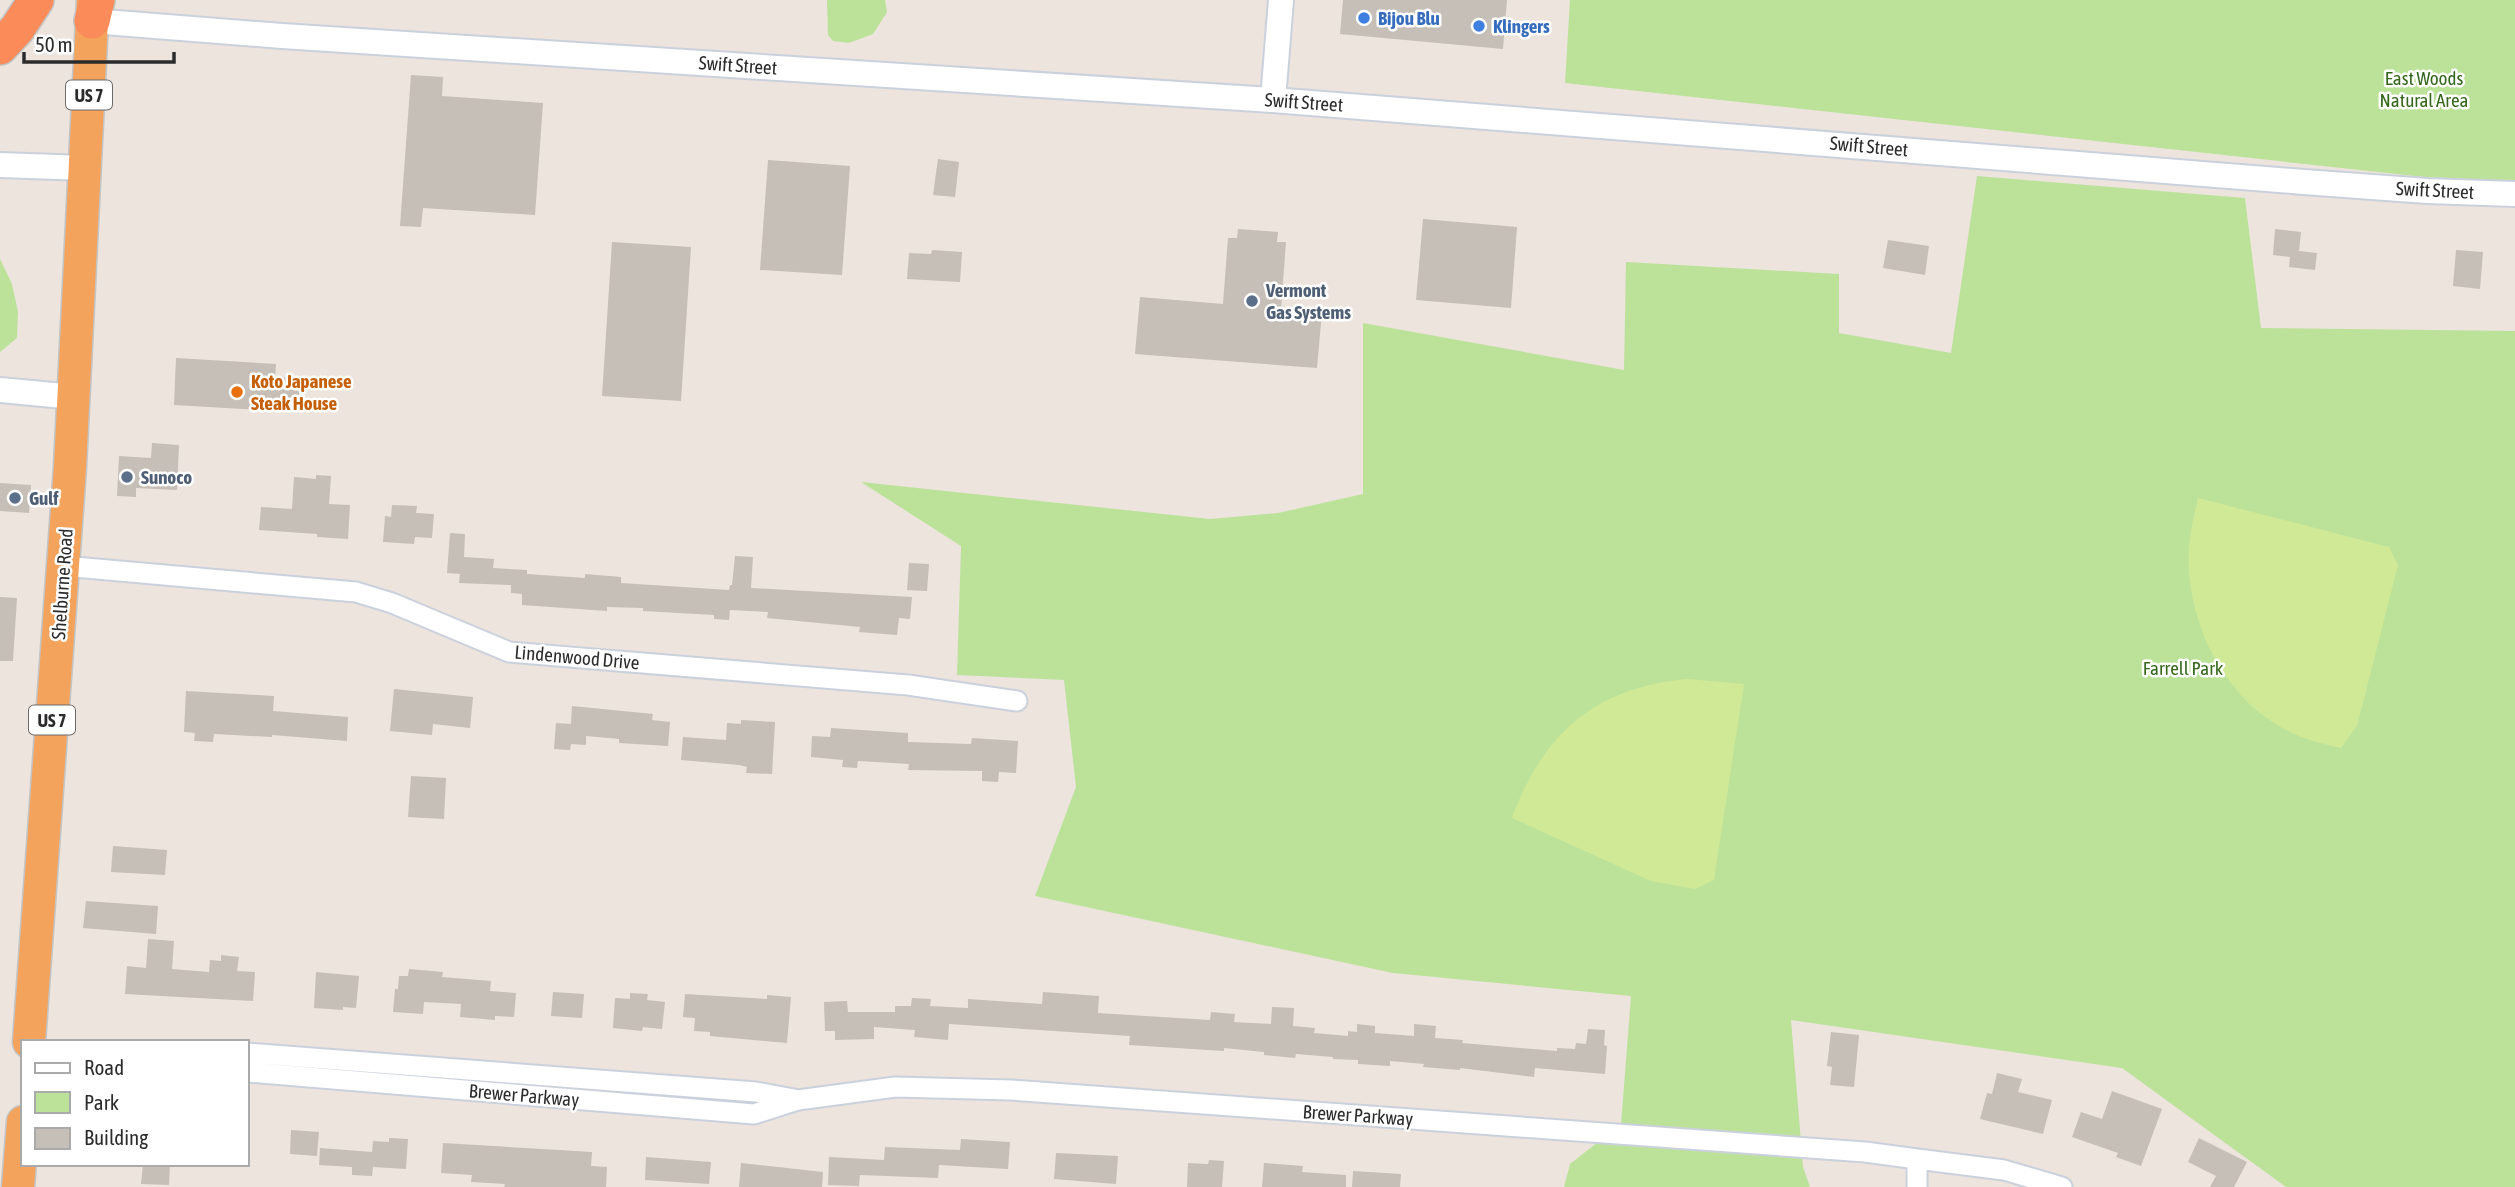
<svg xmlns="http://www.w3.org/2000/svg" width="2515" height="1187" viewBox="0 0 2515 1187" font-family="'Asap Condensed',sans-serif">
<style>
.green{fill:#bce29a}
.pitch{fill:#d0e996}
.building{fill:#c5bfb8}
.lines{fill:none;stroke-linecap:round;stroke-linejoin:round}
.minor-casing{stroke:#cbd1dc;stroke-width:23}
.tertiary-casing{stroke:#cbd1dc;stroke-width:28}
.trunk-casing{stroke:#c4c4c4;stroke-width:35}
.motorway-casing{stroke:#c4c4c4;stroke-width:38}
.minor{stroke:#fff;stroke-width:19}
.tertiary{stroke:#fff;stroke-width:24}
.trunk{stroke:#f4a35c;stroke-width:32}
.motorway{stroke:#fb8b59;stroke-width:35}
.shop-dot{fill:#3f7fe0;stroke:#fff;stroke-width:2.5}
.service-dot{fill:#5c6f8a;stroke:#fff;stroke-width:2.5}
.food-dot{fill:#e8710a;stroke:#fff;stroke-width:2.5}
.labels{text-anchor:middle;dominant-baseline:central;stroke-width:5;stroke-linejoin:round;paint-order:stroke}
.shield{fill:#fff;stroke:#6b6b6b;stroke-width:2}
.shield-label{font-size:18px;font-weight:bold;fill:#2b2b2b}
.shop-label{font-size:19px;font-weight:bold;fill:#366cbe;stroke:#fff;text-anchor:start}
.street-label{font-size:19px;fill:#2b2b2b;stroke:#fff}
.park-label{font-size:19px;fill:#35671b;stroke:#fff}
.service-label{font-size:19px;font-weight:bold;fill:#4e5e75;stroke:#fff;text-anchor:start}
.food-label{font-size:19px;font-weight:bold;fill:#c56008;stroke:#fff;text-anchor:start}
</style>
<rect width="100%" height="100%" fill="#ece4dd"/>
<!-- green -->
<path class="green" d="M827 0H885L887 12 873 34 849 43 833 41 828 35Z
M1570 0H2515V181L2424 177 1565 83Z
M1977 176 2245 198 2261 328 2515 331V1187H2286L2122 1068 1791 1020 1803 1167 1810 1187H1564L1570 1164 1621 1124 1631 996 1393 973 1035 896 1076 787 1064 680 957 675 961 546 861 482 1210 519 1278 513 1363 494V323L1624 370 1626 262 1839 274V333L1951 353Z
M0 259 12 284 18 312 17 338 0 352Z"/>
<!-- pitch -->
<path class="pitch" d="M2198 498 2389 547 2398 565 2357 726 2341 748C2324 744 2306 740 2290 732 2230 703 2194 637 2189 572 2187 547 2192 522 2198 498Z
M1687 679 1744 684 1714 880 1695 889 1651 881 1512 818C1543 733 1596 687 1687 679Z"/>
<!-- building -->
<path class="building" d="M1343 0H1507L1503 49 1340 34Z
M411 75 443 77 442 96 543 103 535 215 423 208 421 227 400 226Z
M938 159 959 162 955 197 933 195Z
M768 160 850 166 842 275 760 270Z
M1423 219 1517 227 1511 308 1416 300Z
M1238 229 1278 232 1277 242H1286L1281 309 1322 312 1317 368 1135 354 1140 297 1223 304 1228 238H1237Z
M2275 229 2301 232 2299 251 2317 253 2315 270 2289 267 2290 257 2273 255Z
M1888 240 1929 246 1925 275 1883 268Z
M612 242 691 247 681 401 602 396Z
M932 250 962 252 960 282 907 279 909 253 931 254Z
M2456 250 2483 252 2480 289 2453 286Z
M176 358 276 364 275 377 300 378 298 412 174 405Z
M152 443 179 445 177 490 136 488V497L117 496 119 456 151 458Z
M316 475 331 476 329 504 350 505 348 539 317 537V534L259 530 261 507 292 509 294 477 316 479Z
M0 483 31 485 29 513 0 511Z
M392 505 417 506 416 513 434 514 432 538 415 537 414 544 383 542 385 516 391 517Z
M450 533 465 534 464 557 494 559 493 568 527 570V574L585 578V574L621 577V583L729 590 730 585H732L735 556 753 557 751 588 912 597 910 619 899 618 897 635 859 632 860 627 767 618 768 612 730 610 729 620 714 619V615L643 611V608L607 607V611L522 605V594L511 593V585L459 583 460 574 447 573Z
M909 563 929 564 927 591 907 590Z
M0 597 17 598 13 661H0Z
M394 689 473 697 470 728 433 724 432 735 390 731Z
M186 691 274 696 273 711 348 717 347 741 272 735V737L214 734 213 742 194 741 195 733 184 732Z
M572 706 653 714 652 720 670 722 668 746 619 743V739L586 736V745L571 744 570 750 554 749 556 723 571 724Z
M741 720 775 722 772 774 746 773 747 767 739 765 681 760 683 737 726 740 727 723 741 724Z
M831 728 908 733V742L971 744 972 738 1018 741 1016 773 999 772 998 782 982 781V771L908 770 909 764 858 761 857 768 842 767 843 760 811 757 812 736 830 737Z
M411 776 446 778 444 819 408 817Z
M113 846 167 850 165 875 111 872Z
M86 901 158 906 156 934 83 928Z
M148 939 174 941 172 969 209 972 210 960 221 961V955L239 957 237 971 255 972 253 1001 125 994 127 966 146 968Z
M409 969 443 972 442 977 491 981 490 991 516 993 514 1017 495 1016V1020L460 1017 461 1004 424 1002 423 1014 393 1012 395 989H398L399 976H408Z
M316 972 359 976 356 1008 343 1007V1010L314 1008Z
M553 992 584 994 582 1018 551 1016Z
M1043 992 1099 996 1098 1013 1210 1020 1211 1012 1235 1014 1234 1022 1271 1024 1272 1007 1294 1008 1293 1026 1315 1028 1314 1033 1348 1036V1031L1357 1032V1024L1375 1026V1033L1414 1036V1024L1436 1026 1435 1038 1463 1040 1462 1043 1557 1051V1048L1575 1049 1576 1043 1586 1044 1588 1029 1605 1030 1604 1045 1607 1046 1605 1074 1535 1068 1534 1077 1460 1068V1070L1423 1067 1424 1064 1390 1061V1066L1358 1064V1060L1333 1059V1057L1296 1054 1295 1058 1274 1056 1264 1055V1052L1224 1048V1051L1129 1045 1130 1036 949 1024 948 1040 914 1037 915 1030 874 1027V1039L835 1040V1031H825L824 1002 847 1001 848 1012H895V1006H911L912 998 931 999 930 1006 968 1008V999L1042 1004Z
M630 993 648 994 647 1000 665 1002 662 1029 643 1027 642 1031 613 1028 615 998 630 999Z
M685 994 767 999V995L791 997 787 1043 710 1036V1032L694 1031 695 1018 683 1017Z
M1831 1032 1859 1035 1854 1087 1830 1085 1832 1067 1827 1066Z
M1997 1073 2022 1079 2018 1092 2052 1100 2043 1134 1980 1119 1987 1093 1992 1094Z
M2112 1091 2162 1109 2141 1166 2116 1157 2118 1153 2072 1137 2081 1112 2102 1119Z
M291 1130 319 1132 317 1156 290 1154Z
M389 1138 408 1139 406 1169 373 1167 372 1176 352 1175V1167L319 1165 320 1148 372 1152 373 1141 389 1142Z
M2199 1138 2247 1162 2234 1187H2210L2216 1176 2188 1162Z
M961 1139 1010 1142 1008 1169 939 1165 938 1178 860 1175 859 1186 828 1185 829 1157 884 1160 885 1147 960 1150Z
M443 1143 592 1152 591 1166 607 1167 606 1187H504L505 1184 471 1182 472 1175 441 1173Z
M1056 1153 1118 1156 1116 1184 1054 1179Z
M646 1157 711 1162 709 1184 645 1180Z
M1209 1160 1224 1161 1222 1187H1187L1188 1163 1208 1164Z
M741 1163 823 1172 822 1187H739Z
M1264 1163 1303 1166 1302 1172 1346 1175V1187H1262Z
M143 1164H170L169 1185 141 1184Z
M1353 1171 1401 1174 1400 1187H1352Z"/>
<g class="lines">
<!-- minor casing -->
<g class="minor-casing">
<path id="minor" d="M63 566 356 592 392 603 509 652 908 685 1017 701
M247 1053 756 1092 794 1099
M247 1072 754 1114 798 1100 895 1087 1011 1090 1865 1152 1917 1159
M1917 1187V1159L2004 1170 2062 1187"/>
</g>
<!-- tertiary casing -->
<g class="tertiary-casing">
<path id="tertiary" d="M92 21 282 36 1273 100 2304 182 2427 191 2515 194
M1273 100 1281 0
M0 165 85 168
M0 390 74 397"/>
</g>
<!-- trunk casing -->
<g class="trunk-casing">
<path id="trunk" d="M29 1042 70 467 93 0
M18 1187 23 1122"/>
</g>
<!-- motorway casing -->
<g class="motorway-casing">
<path id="motorway" d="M92 21 97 0
M0 47 17 29 36 0"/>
</g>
<!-- minor -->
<use href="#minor" class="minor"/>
<!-- tertiary -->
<use href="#tertiary" class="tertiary"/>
<!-- trunk -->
<use href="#trunk" class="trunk"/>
<!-- motorway -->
<use href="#motorway" class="motorway"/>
</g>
<!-- markers -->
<g class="shop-dot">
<circle cx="1364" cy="18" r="7"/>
<circle cx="1479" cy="26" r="7"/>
</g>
<g class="service-dot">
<circle cx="1252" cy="301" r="7"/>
<circle cx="127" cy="477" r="7"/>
<circle cx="15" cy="498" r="7"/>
</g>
<circle class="food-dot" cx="237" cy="392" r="7"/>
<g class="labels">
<!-- shield labels -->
<g class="shield">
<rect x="66" y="80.5" width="46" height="29" rx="5"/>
<rect x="29" y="705.5" width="46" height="29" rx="5"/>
</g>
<g class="shield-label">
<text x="89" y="95">US 7</text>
<text x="52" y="720">US 7</text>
</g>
<!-- shop labels -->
<g class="shop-label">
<text x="1378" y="18">Bijou Blu</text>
<text x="1493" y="26">Klingers</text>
</g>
<!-- street labels -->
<g class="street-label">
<text transform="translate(738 65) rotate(4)">Swift Street</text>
<text transform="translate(1304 102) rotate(4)">Swift Street</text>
<text transform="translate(1869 146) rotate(5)">Swift Street</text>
<text transform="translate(2435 190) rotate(3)">Swift Street</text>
<text transform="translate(62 584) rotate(-86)">Shelburne Road</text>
<text transform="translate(577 657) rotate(5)">Lindenwood Drive</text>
<text transform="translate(524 1095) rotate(5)">Brewer Parkway</text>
<text transform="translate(1358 1115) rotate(4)">Brewer Parkway</text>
</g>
<!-- park labels -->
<g class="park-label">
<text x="2424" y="78">East Woods<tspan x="2424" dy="22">Natural Area</tspan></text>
<text x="2183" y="668">Farrell Park</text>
</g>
<!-- service labels -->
<g class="service-label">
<text x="1266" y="290">Vermont<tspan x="1266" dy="22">Gas Systems</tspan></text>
<text x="141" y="477">Sunoco</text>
<text x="29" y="498">Gulf</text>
</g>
<!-- food labels -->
<g class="food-label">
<text x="251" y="381">Koto Japanese<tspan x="251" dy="22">Steak House</tspan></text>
</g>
</g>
<!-- legend -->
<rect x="21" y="1040" width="228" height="126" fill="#ffffff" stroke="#aaaaaa" stroke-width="2"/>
<rect x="35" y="1063" width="35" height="10" fill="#ffffff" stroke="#aaaaaa" stroke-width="2"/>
<text x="84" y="1075" font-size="21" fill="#2b2b2b">Road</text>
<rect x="35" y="1092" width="35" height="21" fill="#bce29a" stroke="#aaaaaa" stroke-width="2"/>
<text x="84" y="1110" font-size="21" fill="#2b2b2b">Park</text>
<rect x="35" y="1128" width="35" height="21" fill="#c5bfb8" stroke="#aaaaaa" stroke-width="2"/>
<text x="84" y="1145" font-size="21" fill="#2b2b2b">Building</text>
<!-- scale -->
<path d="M24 52v10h150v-10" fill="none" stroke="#2b2b2b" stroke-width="3.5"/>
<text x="35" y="52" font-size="21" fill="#2b2b2b" stroke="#ffffff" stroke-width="5" paint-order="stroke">50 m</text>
</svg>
